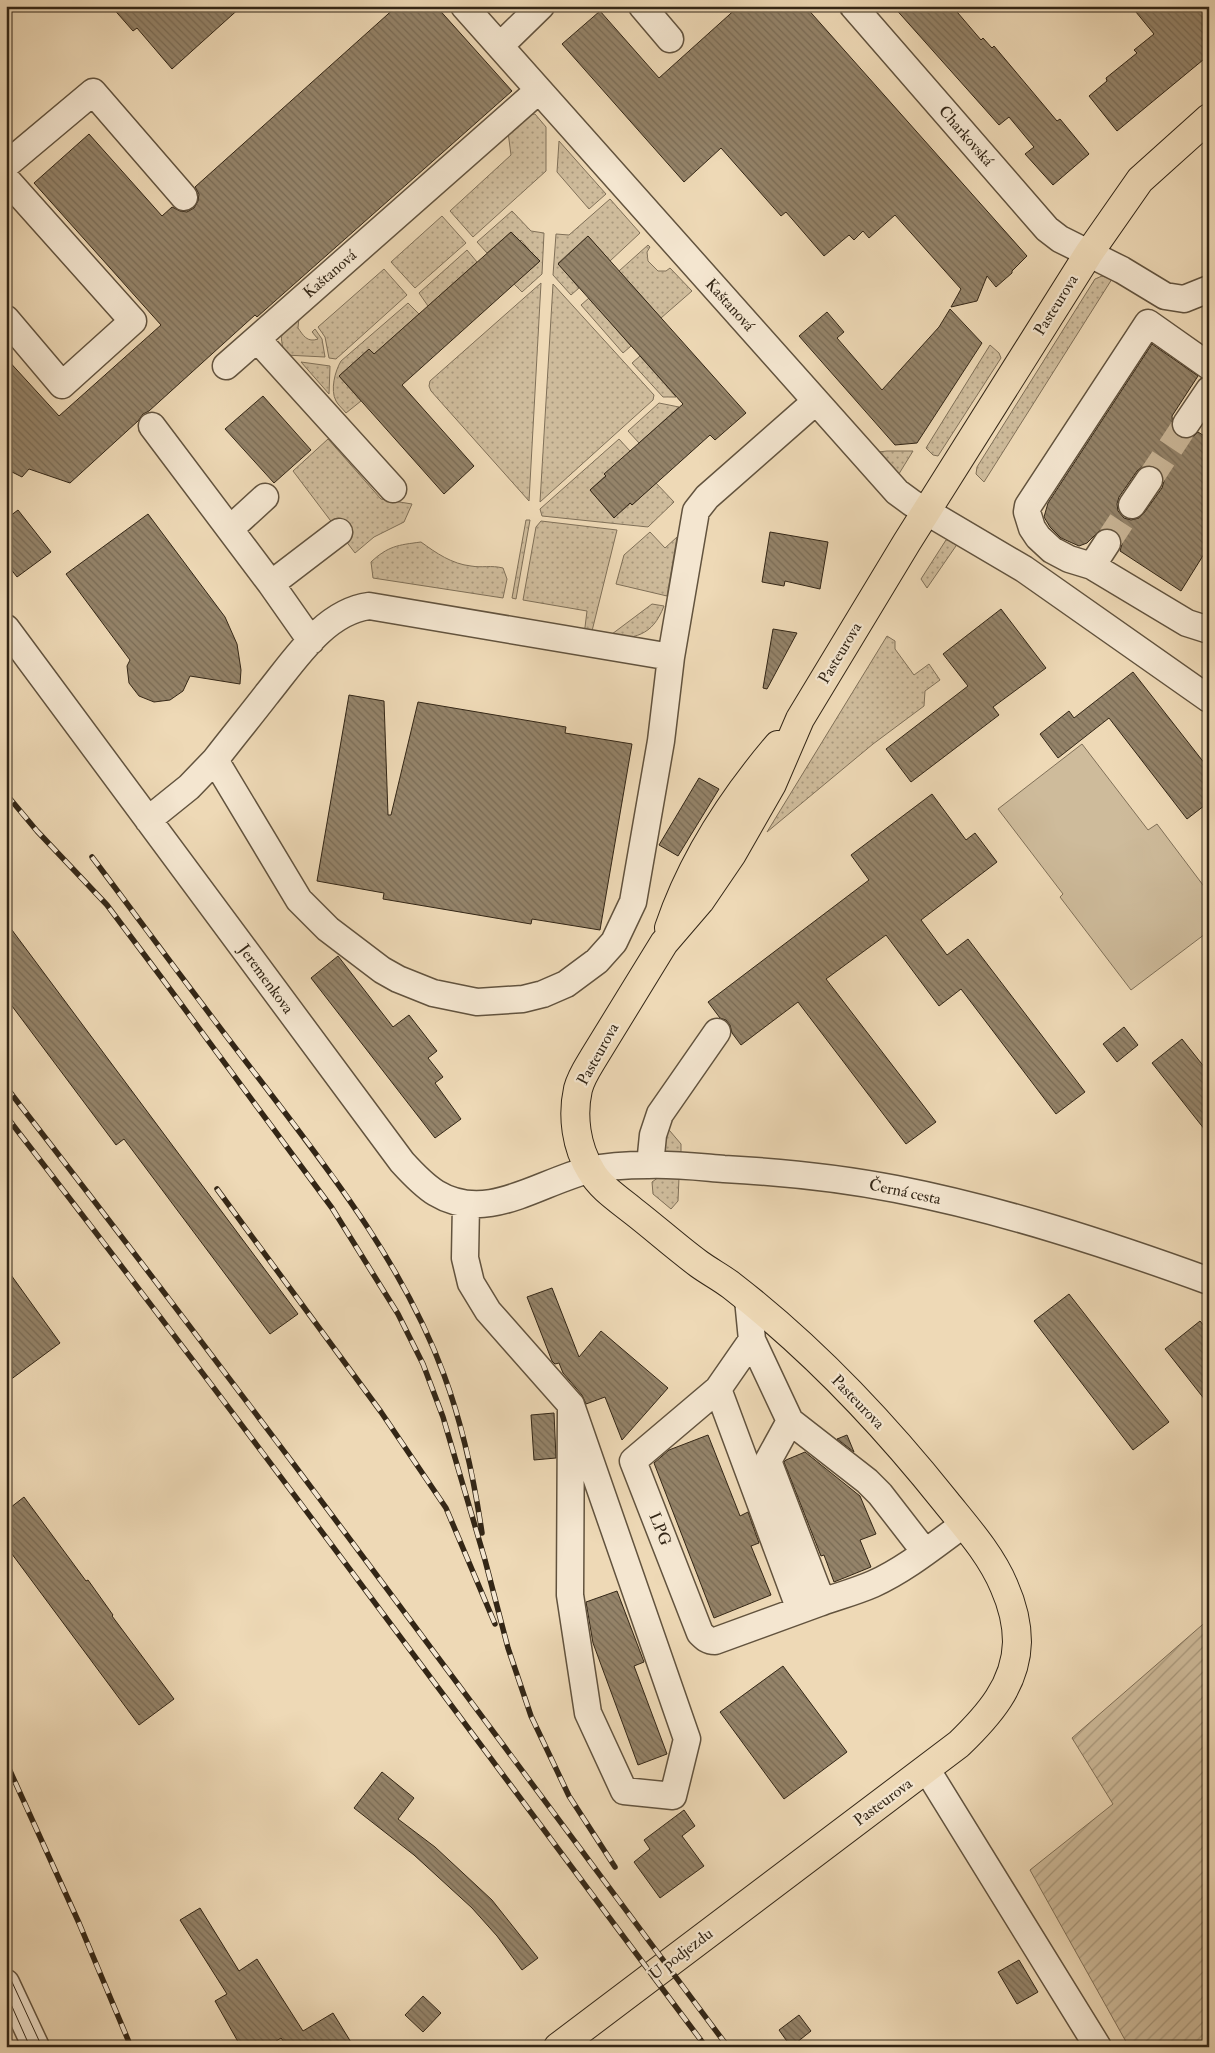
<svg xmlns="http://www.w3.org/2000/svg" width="1215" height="2053" viewBox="0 0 1215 2053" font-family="'IM FELL Double Pica',serif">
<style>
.grass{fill:url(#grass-dots);stroke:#807058}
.garden{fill:url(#garden-furrows);stroke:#807058}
.pitch{fill:#cebb9b;stroke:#807058}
.building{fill:url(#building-back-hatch);stroke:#332616;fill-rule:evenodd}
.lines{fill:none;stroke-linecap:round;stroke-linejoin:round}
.minor-tunnel{stroke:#c9b596;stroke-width:26;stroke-dasharray:26 13;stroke-linecap:butt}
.minor-casing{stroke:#62533e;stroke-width:29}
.major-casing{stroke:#332616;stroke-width:30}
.minor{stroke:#f4e6d0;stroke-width:26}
.major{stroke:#eed9b6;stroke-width:28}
.tram{stroke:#332616;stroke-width:1}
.rail-casing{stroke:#332616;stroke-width:5.5}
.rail{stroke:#f4e6d0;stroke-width:4;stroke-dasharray:11;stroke-linecap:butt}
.labels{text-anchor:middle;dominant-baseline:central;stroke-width:4.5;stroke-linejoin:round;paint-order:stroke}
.street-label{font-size:16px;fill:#332616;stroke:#f4e6d0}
</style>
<defs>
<pattern id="grass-dots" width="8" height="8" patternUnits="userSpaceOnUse" patternTransform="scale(1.25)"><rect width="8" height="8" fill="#cebb9b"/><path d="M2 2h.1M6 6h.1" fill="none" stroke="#a8987d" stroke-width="1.8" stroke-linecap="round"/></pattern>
<pattern id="garden-furrows" width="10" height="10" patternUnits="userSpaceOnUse" patternTransform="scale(1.25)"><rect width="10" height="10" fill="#cebb9b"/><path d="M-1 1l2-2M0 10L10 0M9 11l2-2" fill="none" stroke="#a8987d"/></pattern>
<pattern id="building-back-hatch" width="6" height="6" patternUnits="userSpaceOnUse" patternTransform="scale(1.25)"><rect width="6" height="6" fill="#948369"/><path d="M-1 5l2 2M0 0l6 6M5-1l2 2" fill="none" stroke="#796b55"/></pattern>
</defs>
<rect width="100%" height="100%" fill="#eed9b6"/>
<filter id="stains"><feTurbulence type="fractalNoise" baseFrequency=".004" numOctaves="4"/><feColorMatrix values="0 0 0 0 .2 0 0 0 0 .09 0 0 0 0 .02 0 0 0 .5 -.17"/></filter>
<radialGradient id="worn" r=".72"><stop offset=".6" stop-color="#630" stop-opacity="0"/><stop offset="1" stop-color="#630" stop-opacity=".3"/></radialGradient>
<!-- grass -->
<path class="grass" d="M535 114 546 127V171L473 237 450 211 511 155 508 132 529 115Z
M559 141 606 194 589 209 557 172Z
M610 199 640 233 610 261 588 236 558 263 579 288 571 295 553 275 556 234 569 235Z
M512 211 531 231 544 233 542 274 522 292 514 284 539 262 521 240 520 241 511 232 487 253 477 242Z
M442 216 466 243 415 288 391 262Z
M648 245 650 247 647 252 648 261 658 271H666L670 268 692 291 661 318 619 271Z
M467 250 477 262 428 306 419 293Z
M384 269 407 295 336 359 329 358 325 337 318 327Z
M1102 276 1112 279 984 482 976 474 977 467 1095 279Z
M541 283 529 501 431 391 429 386 430 381Z
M553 284 654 395 653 400 540 502Z
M589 298 631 346 623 353 581 305Z
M408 303 419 314 374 354 369 349 339 376 361 401 346 413C343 409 338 405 336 401 330 390 335 371 341 361Z
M299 317 298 328C303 335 307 343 318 339L312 332 315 329 322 339 325 357 285 355C278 332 281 331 299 317Z
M990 345 999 353 1001 358 938 456 933 455 926 448Z
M640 356 676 397H663L632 363Z
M301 362 330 366 329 394Z
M659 403 679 407 639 443 628 431Z
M328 439 381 499 412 504 404 522 374 537 355 553 293 471Z
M619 439 630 451 607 477H604L590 490 614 517 629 505V502L632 505 656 483 674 502 648 527 542 516 540 509Z
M887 451H913L897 477 878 452Z
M526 520H530L516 599 512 598Z
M541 521 617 530 591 635H584L587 611 523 600 536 527Z
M650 532 665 548 677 537 667 596 616 584 624 555Z
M946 540H953L958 543 927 588 921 579Z
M421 542C436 553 452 564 471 566 482 568 491 565 503 568L507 579 503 598 373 578 371 562C388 546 398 545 421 542Z
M652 604 664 606C652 637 635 638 604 640Z
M887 636 895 641V649L914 675 929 664 940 680 925 691 924 706 873 744 767 832Z
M664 1124 681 1144V1155L658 1152Z
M659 1177 679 1178 678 1201 671 1209 653 1194 652 1182Z"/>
<!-- garden -->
<path class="garden" d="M1209 1619V2047H1129L1030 1870 1113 1804 1072 1738Z"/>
<!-- pitch -->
<path class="pitch" d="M1082 744 1148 830 1157 824 1209 893V931L1131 990 1060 897 1063 894 998 809Z"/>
<!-- building -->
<path class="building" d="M111 6H242L172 69 137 28 133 31Z
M397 6H436L512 91 257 317 255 315 149 411 143 414 138 421 70 483 29 469 22 477 12 472 6 466V358L59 416 161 325 34 183 89 134 162 216 172 207 180 211 187 212 194 208 198 201 199 194 195 187Z
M739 6H805L1027 256 1012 271V273L996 287 987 276 977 301 951 307 961 289 895 215 869 238 863 231 854 240 849 235 824 256 786 212 781 216 721 148 684 182 562 44 600 11 659 78Z
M893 6H952L981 40 983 38 992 48 994 46 1057 121 1060 119 1089 154 1053 185 1025 154 1034 147 1009 117 999 125Z
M1131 6H1209V55L1117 131 1089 96 1107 81 1106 78 1137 53 1134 50 1154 34Z
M511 232 540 261 402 385 474 466 444 494 339 376 369 349 374 354Z
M588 236 746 413 715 440 710 435 632 505 630 503 614 518 590 490 606 476 604 474 683 404 558 264Z
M950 309 982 343 917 443 895 445 799 336 827 312 844 332 837 338 882 390 939 327Z
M1152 344 1198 376 1172 416 1173 431 1177 436 1184 439 1192 438 1198 432 1209 439V546L1181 591 1120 551 1122 544 1121 537 1115 530 1108 528 1101 529 1087 543 1079 546 1061 538 1050 527 1044 517 1048 503ZM1150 465 1157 467 1162 473 1164 481 1162 488 1144 513 1139 518 1131 520 1124 518 1118 511 1117 504 1119 497 1137 471 1143 466Z
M263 396 311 450 274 483 225 429Z
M18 510 51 552 17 577 6 563V519Z
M148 514 225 617 237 644 241 670 240 684 190 676 183 691 170 700 154 702 139 696 129 683 127 666 130 660 66 574Z
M770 532 828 542 820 589 785 581 784 586 762 582Z
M1001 609 1046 668 993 707 999 715 911 782 886 749 968 686 943 654Z
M773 629 797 633 767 689 763 688Z
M1133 672 1209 769V802L1187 819 1109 718 1058 758 1040 734 1069 711 1074 718Z
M349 695 384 701 388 815H391L418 702 566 727 565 733 632 744 600 930 532 919 531 924 383 899 384 893 317 881Z
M699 778 719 789 678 856 659 845Z
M932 794 966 840 975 833 997 862 921 920 947 955 968 939 1085 1092 1056 1114 961 989 939 1006 886 935 826 979 936 1122 906 1144 798 1002 741 1045 732 1033 730 1025 726 1020 720 1018 708 1002 869 880 851 855Z
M6 922 298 1314 270 1334 124 1139 116 1145 6 998Z
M338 956 393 1027 409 1015 437 1051 428 1058 443 1077 435 1083 461 1119 435 1138 311 978Z
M1124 1027 1138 1045 1117 1062 1103 1044Z
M1182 1039 1209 1073V1135L1152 1063Z
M6 1268 60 1343 6 1383Z
M552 1288 579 1357 601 1331 668 1388 622 1440 605 1397 586 1404 582 1395 563 1373 559 1363 555 1364 552 1361 527 1297Z
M1069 1294 1169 1422 1133 1450 1034 1321Z
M1200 1321 1209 1332V1405L1165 1349Z
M554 1413 556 1458 534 1460 531 1415Z
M708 1435 740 1516 748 1512 759 1543 751 1546 771 1595 714 1618 654 1463 669 1450Z
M847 1435 854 1452 837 1439Z
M805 1452 860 1496 876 1534 860 1540 871 1567 834 1582 824 1555 821 1556 784 1462 786 1460Z
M24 1497 86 1581 88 1580 113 1615 112 1616 174 1699 139 1725 6 1546V1511Z
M617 1591 644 1662 634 1666 667 1754 638 1765 593 1643 586 1602Z
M783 1666 847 1752 784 1799 720 1712Z
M382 1772 414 1798 398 1819 435 1847 492 1900 538 1958 522 1970 497 1936 472 1908 414 1855 354 1808Z
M684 1810 695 1826 682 1836 704 1866 660 1898 634 1862 650 1849 644 1840Z
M200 1908 239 1971 257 1959 303 2031 333 2013 354 2047H277L284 2042 281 2038 267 2047H241L215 2001 227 1994 180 1920Z
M1019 1960 1038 1992 1017 2004 998 1972Z
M423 1996 441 2013 423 2032 405 2015Z
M799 2015 811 2031 791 2047 779 2030Z"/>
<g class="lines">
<!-- minor-tunnel -->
<path class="minor-tunnel" d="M1149 480 1186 424
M1107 543 1132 505"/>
<!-- minor casing -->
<g class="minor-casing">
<path id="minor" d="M464 6 897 492 912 503 1024 569 1209 699
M642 6 670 39
M853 6 1047 229 1060 239 1122 270 1165 296 1184 299 1209 289
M500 46 541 6
M6 165 93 92 184 197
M6 179 133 321 62 385 6 319
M257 339 393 489
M226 366 539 90
M1209 366 1148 323 1028 506 1027 512 1032 528 1038 537 1052 550 1069 559 1092 566 1187 623 1209 630
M1186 424 1209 390
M152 426 271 584 311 641
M1132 505 1149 480
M230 529 265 497
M1092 566 1107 543
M271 584 339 532
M6 628 402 1162C412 1173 423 1185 436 1193 487 1224 539 1182 589 1170 608 1166 629 1165 648 1165 673 1164 699 1167 724 1169 781 1172 840 1178 896 1189 1003 1210 1107 1244 1209 1281
M671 657 369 606C324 612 294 661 267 694 250 716 232 738 215 760L299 900 328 929 382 970 398 979 433 993 477 1002 523 999 543 994 566 984 597 961 614 942 633 902 661 741 671 657 696 511 707 497 815 402
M148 820 189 787 215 760
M650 1165 653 1135 660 1114 717 1032
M466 1204 465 1258 471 1283 488 1311 571 1405 687 1739 673 1796 624 1791 588 1713 570 1595 571 1405
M748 1299 752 1340 790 1421 768 1461 822 1602C839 1596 857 1591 873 1584 906 1569 935 1545 964 1524
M752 1340 718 1389 633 1461 700 1633C705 1638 708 1641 715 1641L822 1602
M718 1389 800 1610
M790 1421 867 1481 880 1494 925 1552
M927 1770 1098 2047
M6 1983 36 2047"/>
</g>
<!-- major casing -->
<g class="major-casing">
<path id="major" d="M669 928C692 860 732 799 778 745
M558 2047 959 1744C988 1716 1016 1685 1017 1642 1017 1623 1012 1604 1004 1586 991 1555 967 1528 946 1502 883 1423 812 1348 732 1286 722 1278 710 1272 699 1264 676 1247 655 1228 633 1211 618 1199 600 1187 591 1171 576 1147 572 1116 578 1089 581 1077 588 1067 594 1057L664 943 700 901 732 854 772 784 800 719 907 542 1089 253 1140 180 1209 118"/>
</g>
<!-- minor -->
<use href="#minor" class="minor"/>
<!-- major -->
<use href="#major" class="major"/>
<!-- tram -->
<path class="tram" d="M6 1969 42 2047
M6 1993 30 2047"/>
<!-- rail casing -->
<g class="rail-casing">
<path id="rail" d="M6 794 37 831 107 905 164 981 332 1208 398 1314 423 1364 443 1417 485 1560 508 1648 531 1716 569 1796 615 1867
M92 857C147 930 201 1004 257 1076 328 1169 403 1263 444 1375 463 1426 474 1479 482 1533
M6 1087C252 1403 488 1726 728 2047
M6 1116C244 1423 473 1736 706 2047
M217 1189 381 1412 446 1508 495 1624
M6 1762 79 1923 131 2047"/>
</g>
<!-- rail -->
<use href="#rail" class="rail"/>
</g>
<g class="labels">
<!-- street labels -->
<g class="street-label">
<text transform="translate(966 136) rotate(49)">Charkovská</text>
<text transform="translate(330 274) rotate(-41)">Kaštanová</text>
<text transform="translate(730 305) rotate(48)">Kaštanová</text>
<text transform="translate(1056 305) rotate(-58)">Pasteurova</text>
<text transform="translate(840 653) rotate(-59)">Pasteurova</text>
<text transform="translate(266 979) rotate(54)">Jeremenkova</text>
<text transform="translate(598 1054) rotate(-61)">Pasteurova</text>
<text transform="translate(905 1192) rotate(12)">Černá cesta</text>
<text transform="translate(858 1402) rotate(46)">Pasteurova</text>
<text transform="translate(660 1529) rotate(68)">LPG</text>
<text transform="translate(883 1802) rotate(-37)">Pasteurova</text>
<text transform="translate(681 1954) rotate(-37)">U podjezdu</text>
</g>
</g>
<!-- margin -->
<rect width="1215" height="2053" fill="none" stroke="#eed9b6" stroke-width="25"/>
<rect x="8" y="8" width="1200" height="2038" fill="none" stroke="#332616" stroke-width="2.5"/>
<rect x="12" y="12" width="1190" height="2028" fill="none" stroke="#332616"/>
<rect width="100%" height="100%" filter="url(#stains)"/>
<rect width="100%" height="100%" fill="url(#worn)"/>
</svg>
